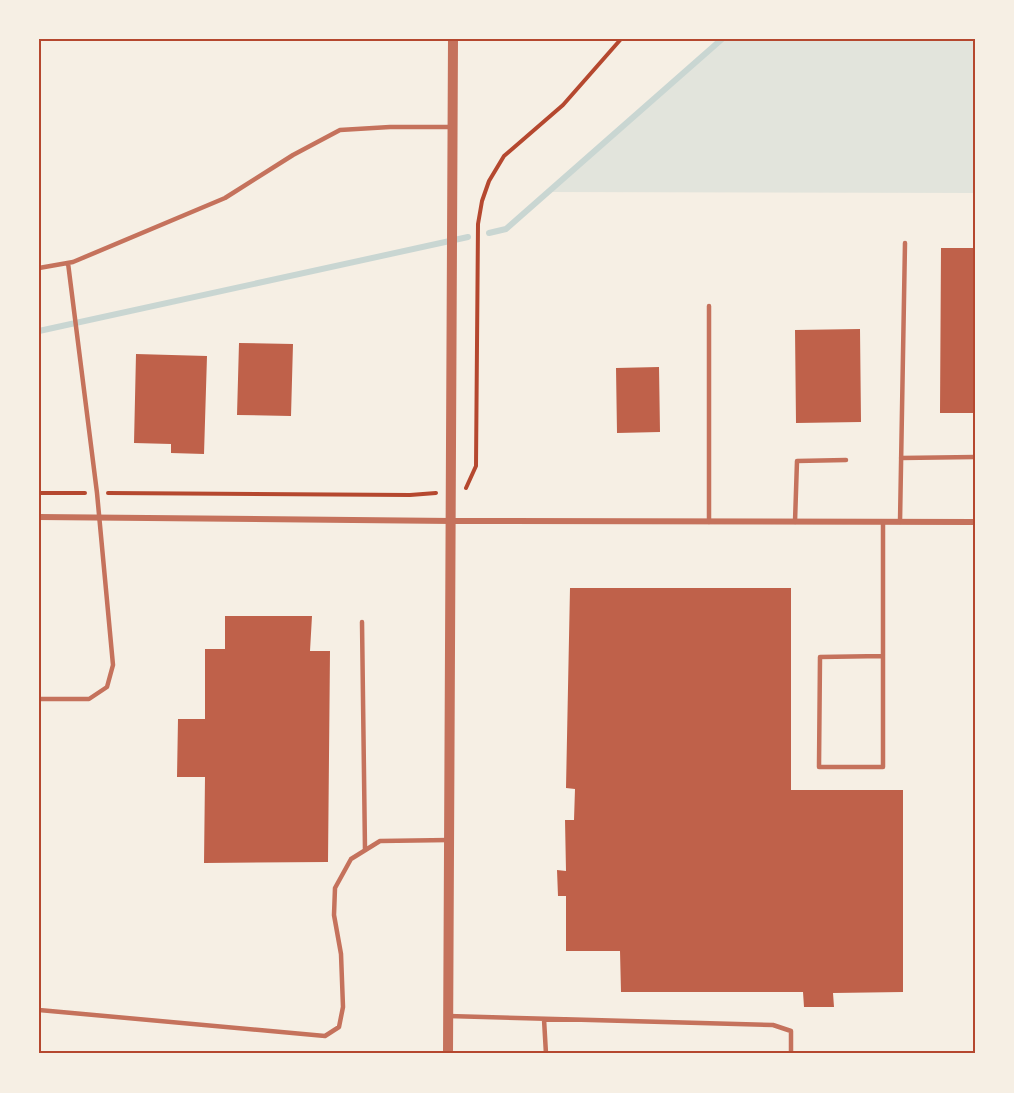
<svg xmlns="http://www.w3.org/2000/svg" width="1014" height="1093" viewBox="0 0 1014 1093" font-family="Jost,sans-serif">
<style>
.green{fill:#e2e4dc}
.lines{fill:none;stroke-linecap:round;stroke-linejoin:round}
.stream{stroke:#c9d6d2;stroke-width:6}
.building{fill:#bf614a}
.path{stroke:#b5482f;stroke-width:4}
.service{stroke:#c5725c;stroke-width:4.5}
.minor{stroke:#c5725c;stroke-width:6}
.tertiary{stroke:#c5725c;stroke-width:10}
.neatline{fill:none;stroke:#b5482f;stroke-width:2}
</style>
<rect width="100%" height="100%" fill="#f6efe4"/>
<!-- green -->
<path class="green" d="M722 39H975V193L547 192Z"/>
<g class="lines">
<!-- stream -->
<path class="stream" d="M489 233 506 229 722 39
M39 331 468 237"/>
</g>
<!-- building -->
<path class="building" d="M941 248H975V413H940Z
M860 329 861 422 796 423 795 330Z
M239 343 293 344 291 416 237 415Z
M136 354 207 356 204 454 171 453V444L134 443Z
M659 367 660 432 617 433 616 368Z
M570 588H791V790H903V992L833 993 834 1007H804L803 992H621L620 951H566V896H558L557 870 566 871 565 820H574L575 789 566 788Z
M225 616H312L310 651H330L328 862 204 863 205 777H177L178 719H205V649H225Z"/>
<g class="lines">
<!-- path -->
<path class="path" d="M466 488 476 466 478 224 482 201 489 181 504 156 563 105 621 39
M39 493H85
M108 493 410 495 436 493"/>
<!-- service -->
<path class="service" d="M39 268 73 262 225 198 293 155 340 130 390 127H452
M709 306V522
M901 458 975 457
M795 522 797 461 846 460
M900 522 905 243
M362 622 365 850
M883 656 820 657 819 767H883V522
M39 699H89L107 687 113 665 97 493 68 263
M39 1010 325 1036 339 1027 343 1007 341 954 334 915 335 888 351 859 380 841 449 840
M448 1016 773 1025 791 1031V1054
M544 1019 546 1054"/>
<!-- minor -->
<path class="minor" d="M39 517 452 521 975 522"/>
<!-- tertiary -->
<path class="tertiary" d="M448 1054 453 39"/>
</g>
<!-- border -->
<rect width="1014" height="1093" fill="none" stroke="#f6efe4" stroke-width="81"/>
<rect x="40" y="40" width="934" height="1012" class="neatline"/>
</svg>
